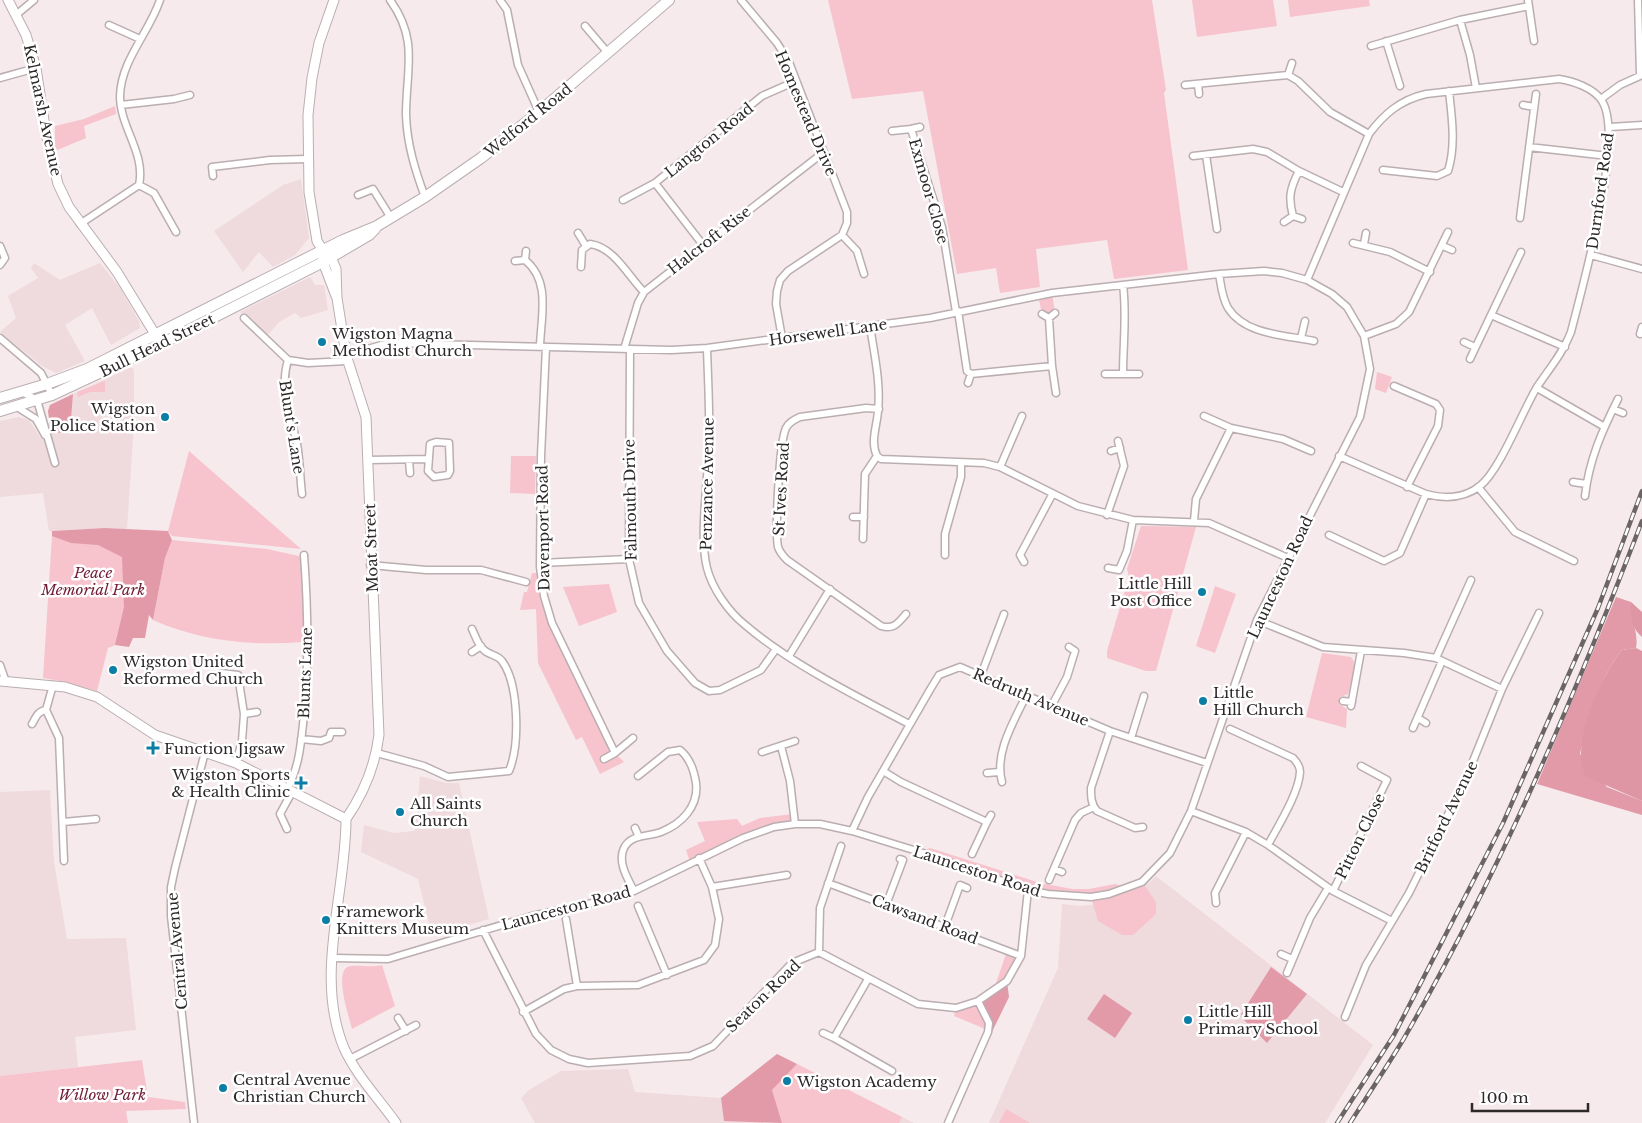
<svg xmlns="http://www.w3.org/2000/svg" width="1642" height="1123" viewBox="0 0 1642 1123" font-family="'Libre Baskerville',serif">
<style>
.built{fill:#efdade}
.green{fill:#f7c3cc}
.forest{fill:#e29aa8}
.water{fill:#de96a5}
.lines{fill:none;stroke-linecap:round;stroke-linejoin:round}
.street-casing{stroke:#baaeb0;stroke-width:9}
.secondary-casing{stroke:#baaeb0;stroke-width:11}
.primary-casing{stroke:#baaeb0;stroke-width:12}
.street{stroke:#fff;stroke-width:6}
.secondary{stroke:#fff;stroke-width:9}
.primary{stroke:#fff;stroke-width:10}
.rail-casing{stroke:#6c6566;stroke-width:4.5}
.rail{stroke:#fff;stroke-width:2.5;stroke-dasharray:8;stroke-linecap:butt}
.poi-dot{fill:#0c7da5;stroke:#fff;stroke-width:2}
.labels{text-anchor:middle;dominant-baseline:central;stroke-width:5;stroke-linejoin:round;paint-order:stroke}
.street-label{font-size:15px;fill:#2d2829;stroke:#fff}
.poi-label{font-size:15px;fill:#2d2829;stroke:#fff;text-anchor:start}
.park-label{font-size:15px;font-style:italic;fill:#711d37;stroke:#fff}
</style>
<rect width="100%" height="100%" fill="#f6eaec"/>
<!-- built -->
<path class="built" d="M301 179 309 238 295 255 273 267 259 252 243 272 214 231 283 185Z
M34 263 60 280 100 263 120 288 139 321 140 328 111 345 92 308 65 325 85 361 56 373 42 366 0 332 16 318 8 296 38 278 31 268Z
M310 277 315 285H324L328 310 301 318 295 313 279 322 267 336 240 312Z
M129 368H133L134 372V424L127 529 105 528 49 531 43 493 0 497V421L19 417 29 420 40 437 51 434 48 411 50 405Z
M420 776 446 783H459L489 919 432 936 418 879 361 852 364 825 394 833 415 831Z
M50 790 54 862 67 939 126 938 136 1030 75 1037 78 1067 0 1076V792Z
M1156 876 1373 1045 1325 1123H989L1058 968 1062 904 1081 906 1098 904 1121 896 1149 883Z
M777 1054 914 1123H535L521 1098 529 1090 561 1071 628 1069 635 1092 721 1098Z"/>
<!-- green -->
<path class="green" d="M828 0H1152L1166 90 1164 93 1188 270 1114 279 1107 240 1036 249 1040 287 1000 293 996 268 957 274 923 91 852 99Z
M1192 0H1273L1277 26 1197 37Z
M1288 0H1369L1370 6 1290 17Z
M115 106 116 114 84 126 86 138 55 151V126L84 119Z
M1052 293 1055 313 1049 318 1042 314 1038 295Z
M1377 372 1392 377 1386 393 1375 389Z
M105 381V392H90L78 397 77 392Z
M189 451 301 549 172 536 168 531Z
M511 456H536L535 494 510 493Z
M1141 526 1196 527 1156 671H1146L1107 658V651L1129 577 1127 569Z
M128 535 147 555 118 644 108 648 97 691 66 682 43 678 52 536Z
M172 540 267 549 303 557 305 630 302 642C251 646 200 641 153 620L165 558Z
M532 573H541L552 623 615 753 624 762 600 774 582 737 576 740 538 663 536 609 520 610 524 592H527Z
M609 584 617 612 579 626 563 587Z
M1215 586 1236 594 1215 653 1196 646Z
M1322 653 1351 657 1356 665 1348 694 1340 697 1339 704 1347 709 1346 728 1306 717Z
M793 814 795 824 774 827 690 862 686 850 705 841 697 822 737 819 742 826 760 818Z
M930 848 1040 883 1072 889H1089L1115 884 1128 888 1142 882 1156 902V914L1133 935H1122L1098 921 1091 897 1048 894 920 852Z
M1007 951 1021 956 1007 981 993 992Z
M382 965 395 1006 352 1029C349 1017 332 967 351 966 362 965 371 968 382 965Z
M978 1001 986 1015 988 1032 983 1028 954 1016 956 1008Z
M142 1060 148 1097 185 1102 186 1109 126 1111 128 1123H0V1076Z
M797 1064 902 1117 899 1123H782L772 1090Z
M1006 1109 1030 1123H999Z"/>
<!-- forest -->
<path class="forest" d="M73 394 70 431 51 434 48 411 50 405Z
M105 528 168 531 172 540 165 558 153 620 149 615 145 638H133L129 647 115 645 124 607 122 557 98 545 71 543 52 536V531Z
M1616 597 1631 602C1630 618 1639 633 1636 648L1622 650C1598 680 1588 718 1580 754L1607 787 1642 801V815L1537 784Z
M1271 967 1307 994 1267 1043 1240 1016Z
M1007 981 1009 997 991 1034 988 1032 989 1023 978 1001Z
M1104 994 1132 1013 1115 1038 1087 1019Z
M777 1054 797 1064 772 1090 782 1123 724 1121 721 1098Z"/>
<!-- water -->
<path class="water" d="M1631 602 1642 612V637C1631 628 1630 615 1631 602Z
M1636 648 1642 651V801L1585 776C1583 769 1580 760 1581 753 1582 721 1602 675 1622 650Z"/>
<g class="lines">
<!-- street casing -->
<g class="street-casing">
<path id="street" d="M390 0C419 40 406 69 406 115 407 144 415 170 425 197
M500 0 507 10 518 65 539 112
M741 0 777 43 789 62 847 212V223L842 235 788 271 780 280 777 291 776 304 782 338
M1528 0 1534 41
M1638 0 1640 75
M16 15 34 0
M1460 20 1470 55 1476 88
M109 25 140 39
M585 26 608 53
M1386 41 1400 86
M1371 46 1460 20 1529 6
M1288 75 1292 63
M0 78 36 68
M1198 84 1199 94
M1185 85 1288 75 1298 81 1330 112 1369 134
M1601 99 1620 85 1642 75
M121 105 174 99 190 95
M1523 105 1534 107
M1610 127 1642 125
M911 129 920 127
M892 131 911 129 942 227 956 312
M1529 147 1608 156
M1206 155 1217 229
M1193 156 1253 149 1267 152 1299 171 1343 192
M1383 170 1437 176 1448 171C1456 146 1452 118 1449 91
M213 176 212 167 270 160 307 159
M655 183 703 245
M139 185 154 193 176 232
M358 195 373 189 391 218
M623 200 655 183 762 96 796 81
M1293 216C1288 198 1290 188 1299 171
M1520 218 1536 94
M1284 222 1293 216 1302 219
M80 224 139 185C146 153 120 128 120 96 121 60 149 33 160 0
M578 233 586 246
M842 235 857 251 864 274
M1353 243 1390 252 1430 272
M1364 244 1366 233
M0 246 5 258 0 265
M1443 246 1452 250
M1591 255 1642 269
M525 260 526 251
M515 261 525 260C551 281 541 316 540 346
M581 267 582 250 590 244C614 247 628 276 644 292
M1219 274C1221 285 1222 298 1228 308 1245 335 1285 335 1314 341
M1307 280 1369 134C1384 114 1400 100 1426 94L1559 79C1573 81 1594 88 1602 101 1625 137 1582 288 1571 332 1563 353 1549 369 1537 387 1522 412 1500 470 1480 486 1463 499 1445 499 1426 494L1339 456
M1123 285C1127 315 1123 344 1123 374H1139
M958 311 967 371 971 374 1052 366 1056 393
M1042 314 1049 318 1052 366
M1491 315 1565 347
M244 318 288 360 308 363 347 361
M1049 318 1055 313
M1640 334 1642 327
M1364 336 1396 324 1409 312 1448 232
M0 338 41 373 52 395
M1301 338 1305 321
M1464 342 1475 347
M546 347 541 456 540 567 544 596 552 623 615 753 633 738
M707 348C708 381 710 414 709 447 708 480 699 537 707 568 712 588 728 611 744 624 789 663 856 696 909 724
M624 349 638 303 644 292 824 152
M630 349 629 559 639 603 667 651 695 683 709 691 720 690 761 670 776 649
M1470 359 1521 252
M288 360C279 389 291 416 297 444 300 460 300 478 302 494
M1105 374H1123
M968 383 971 374
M1394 386 1436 404 1440 410 1438 426 1407 487
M1537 388 1603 426
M22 392 37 400 55 463
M17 407 36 419 45 435
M879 409 866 408 800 417C794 420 789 422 786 428 779 443 775 531 778 547 780 553 783 556 787 560L881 626C894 630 898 623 906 614
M1613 409 1623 413
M1204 416 1231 428
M436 442 449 443 450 471 448 475 434 477 428 471 430 444Z
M1111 451 1120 448
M877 456 881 459 984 463 1000 467 1078 506 1133 520 1209 523 1288 558
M368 460 428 459
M409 460 410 473
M1000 467 1022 416
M1573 482 1586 484
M1478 487 1515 532 1574 561
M1585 496C1589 460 1602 431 1618 399
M1107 515 1124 466 1118 441
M853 517H864
M1194 521 1196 499 1231 428 1283 439 1311 451
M1329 535 1384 561 1400 553 1426 494
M863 539 865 474 877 456C870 442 877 426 878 411 881 383 874 353 870 326
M945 555V534L961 477V463
M1024 562 1020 555 1052 495
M540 563 629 559
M370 565 426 570H481L526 582
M1108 568 1119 570 1127 551 1133 520
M1257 620 1323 647 1404 653 1436 658 1502 689
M472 652 481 646
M789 656 830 589
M1436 658 1471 580
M0 665 6 682
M221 673 238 675 244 714 242 741 236 763
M981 675 1004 614
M53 685 46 710 59 738 64 861
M1343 701 1352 702
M1351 706 1361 651
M1051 707 1067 677 1075 651 1069 647
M244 714 257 712
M1418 718 1426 723
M32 724C36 717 38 711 46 710
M1413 728 1442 661
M1230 729 1293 758C1297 762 1300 767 1300 772 1299 793 1278 826 1268 845
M1110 731 1091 788C1091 797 1091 804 1097 811L1135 828 1143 827
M1131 738 1144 696
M301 739 321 741 329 738 331 732H342
M781 746 790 781 795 824
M762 752 795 741
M377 753 424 766 448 777 509 771C520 745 519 684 502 661 498 655 488 655 483 649 478 645 475 635 472 629
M604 759 615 753
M883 771 901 782 987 822 972 854
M987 773 999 772
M1002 782C994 753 1014 721 1026 696
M287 789C300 766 301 741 304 715 309 662 308 609 304 555
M1191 811 1246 832 1268 845 1333 891 1392 921
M63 822 96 819
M987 822 991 815
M635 828 639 837
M287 829 280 814 292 792
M852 831 868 797 931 688 939 675 960 667 1110 731 1207 763
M1054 869 1062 872
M1049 880 1075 820 1081 813 1094 807
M828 883 1021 956
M712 887 787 875
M634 891C628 879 617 862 624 848 631 834 648 837 661 832 681 824 699 807 696 783 694 770 690 758 680 750L668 752 638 776
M1333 891 1387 780 1361 766
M1216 903 1215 893 1246 832
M886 905 903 860 900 859
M638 906 667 975
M566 919 577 986
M945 926 960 885 967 888
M483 930 536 1034 551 1050 569 1059 588 1063 690 1056 713 1046 792 963 819 952 918 1004 956 1008 978 1001 1007 981 1021 956 1028 890
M819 952 820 908 841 846
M1281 954 1292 959
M334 958 388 959 532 916 611 899 634 891 743 838 774 827 795 824H820L852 831 920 852 1028 890 1048 894 1091 897 1109 894 1142 882 1170 853 1191 811 1257 620 1360 417 1370 369 1364 336 1347 307 1332 294 1307 280 1282 273 1264 271 1219 274 1052 293 930 318 707 348 672 350 389 343 346 355
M1287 973 1310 918 1328 888
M868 979 834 1038 892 1071
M523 1012 564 989 577 986 638 985 704 960 715 945 719 919 712 887 699 858
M1345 1017 1366 965 1409 893 1467 776 1502 689 1539 613
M398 1018 406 1031
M823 1033 834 1038
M350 1059 416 1025
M194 1123 171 916V887L175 868 205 752
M948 1123 988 1032 989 1023 978 1001"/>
</g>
<!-- secondary casing -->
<g class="secondary-casing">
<path id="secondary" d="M8 0 26 35 36 68 46 134 58 184 69 207 117 272 161 344
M334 0 319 43 312 78 308 115 309 192 317 241 324 252 331 257 336 269 337 298 346 355 366 417 379 735C375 767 364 793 346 819
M323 256V262L336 296
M0 681 65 687 97 697 155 735 236 763 346 819
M346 819C346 894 314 976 344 1048 356 1075 379 1099 396 1123"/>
</g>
<!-- primary casing -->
<g class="primary-casing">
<path id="primary" d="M0 398 47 384 87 369 343 240 377 226 425 197 481 158 539 112 669 0
M0 411 52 395 161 344 323 262 369 235 375 229"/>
</g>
<!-- street -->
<use href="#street" class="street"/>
<!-- secondary -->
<use href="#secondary" class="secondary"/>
<!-- primary -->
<use href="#primary" class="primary"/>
<!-- rail casing -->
<g class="rail-casing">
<path id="rail" d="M1337 1123 1394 1035 1503 823 1598 608 1642 491
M1350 1123C1368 1095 1386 1068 1403 1040 1499 875 1574 698 1642 521"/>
</g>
<!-- rail -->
<use href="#rail" class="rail"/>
</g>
<!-- markers -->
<g class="poi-dot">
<circle cx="322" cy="342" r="5"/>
<circle cx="165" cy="417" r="5"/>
<circle cx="1202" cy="592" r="5"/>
<circle cx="113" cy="670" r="5"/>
<circle cx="1203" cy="701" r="5"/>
<path d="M150.5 740.5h5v5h5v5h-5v5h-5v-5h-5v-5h5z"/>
<path d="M298.5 775.5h5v5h5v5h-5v5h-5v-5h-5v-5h5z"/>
<circle cx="400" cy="812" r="5"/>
<circle cx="326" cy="920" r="5"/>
<circle cx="1188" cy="1020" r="5"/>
<circle cx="787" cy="1081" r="5"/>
<circle cx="223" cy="1088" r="5"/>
</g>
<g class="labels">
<!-- street labels -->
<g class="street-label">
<text transform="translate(43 110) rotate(78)">Kelmarsh Avenue</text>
<text transform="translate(806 113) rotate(67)">Homestead Drive</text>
<text transform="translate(528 120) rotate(-39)">Welford Road</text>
<text transform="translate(709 140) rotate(-39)">Langton Road</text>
<text transform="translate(929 191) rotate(74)">Exmoor Close</text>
<text transform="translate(1600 191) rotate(-82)">Durnford Road</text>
<text transform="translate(709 240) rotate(-38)">Halcroft Rise</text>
<text transform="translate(828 332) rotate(-8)">Horsewell Lane</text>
<text transform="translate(157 345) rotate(-26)">Bull Head Street</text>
<text transform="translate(292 427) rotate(81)">Blunt's Lane</text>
<text transform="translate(707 484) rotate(-89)">Penzance Avenue</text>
<text transform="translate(781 489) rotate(-87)">St Ives Road</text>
<text transform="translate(630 500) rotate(-91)">Falmouth Drive</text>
<text transform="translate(543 528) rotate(-91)">Davenport Road</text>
<text transform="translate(371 548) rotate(-92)">Moat Street</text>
<text transform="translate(1280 577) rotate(-65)">Launceston Road</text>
<text transform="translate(305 673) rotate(-88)">Blunts Lane</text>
<text transform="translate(1031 697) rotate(23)">Redruth Avenue</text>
<text transform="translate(1446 817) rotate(-64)">Britford Avenue</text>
<text transform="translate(1360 836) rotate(-64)">Pitton Close</text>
<text transform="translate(977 871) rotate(18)">Launceston Road</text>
<text transform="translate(566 908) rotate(-15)">Launceston Road</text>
<text transform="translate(925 919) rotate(21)">Cawsand Road</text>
<text transform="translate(177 951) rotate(-95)">Central Avenue</text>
<text transform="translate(763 996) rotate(-44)">Seaton Road</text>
</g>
<!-- poi labels -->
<g class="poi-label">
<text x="332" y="333">Wigston Magna<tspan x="332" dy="17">Methodist Church</tspan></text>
<text x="155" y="408" text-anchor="end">Wigston<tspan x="155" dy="17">Police Station</tspan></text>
<text x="1192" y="583" text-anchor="end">Little Hill<tspan x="1192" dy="17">Post Office</tspan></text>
<text x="123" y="661">Wigston United<tspan x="123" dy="17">Reformed Church</tspan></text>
<text x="1213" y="692">Little<tspan x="1213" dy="17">Hill Church</tspan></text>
<text x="164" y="748">Function Jigsaw</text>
<text x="290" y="774" text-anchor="end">Wigston Sports<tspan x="290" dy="17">&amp; Health Clinic</tspan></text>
<text x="410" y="803">All Saints<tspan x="410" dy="17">Church</tspan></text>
<text x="336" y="911">Framework<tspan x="336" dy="17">Knitters Museum</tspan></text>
<text x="1198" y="1011">Little Hill<tspan x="1198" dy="17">Primary School</tspan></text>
<text x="233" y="1079">Central Avenue<tspan x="233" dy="17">Christian Church</tspan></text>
<text x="797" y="1081">Wigston Academy</text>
</g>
<!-- park labels -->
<g class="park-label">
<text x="93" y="572">Peace<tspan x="93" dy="17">Memorial Park</tspan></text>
<text x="102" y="1094">Willow Park</text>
</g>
</g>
<!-- scale -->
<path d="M1472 1103v8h116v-8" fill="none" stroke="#2d2829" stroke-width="2.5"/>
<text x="1480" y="1103" font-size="15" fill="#2d2829" stroke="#ffffff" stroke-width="4" paint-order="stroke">100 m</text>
</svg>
